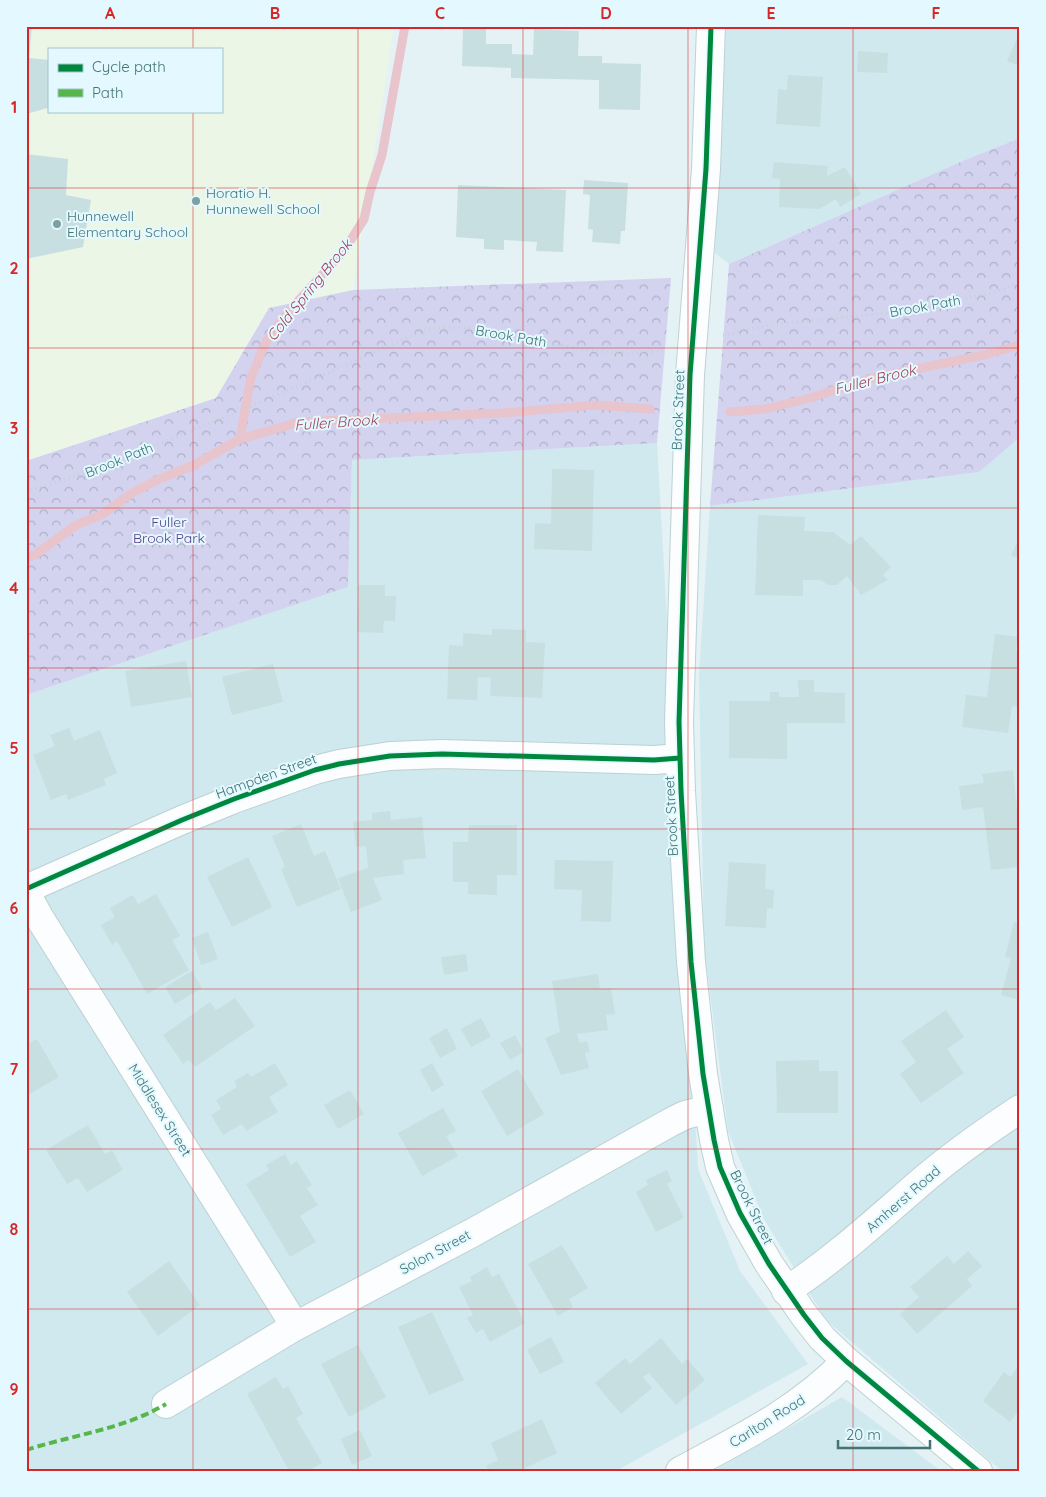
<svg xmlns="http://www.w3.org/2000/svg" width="1046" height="1497" viewBox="0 0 1046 1497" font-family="Quicksand,sans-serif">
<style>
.residential{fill:#cfe9ef}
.education{fill:#ebf6e6;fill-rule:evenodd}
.park{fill:url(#park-crowns)}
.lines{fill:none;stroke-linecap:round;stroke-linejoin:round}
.stream{stroke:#e8c4cd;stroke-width:9}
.building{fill:#c8dfe1}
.street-casing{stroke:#bcd1d2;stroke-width:30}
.secondary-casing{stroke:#bed2d4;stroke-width:30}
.path{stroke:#c1d3d2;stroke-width:3;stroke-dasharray:1 4;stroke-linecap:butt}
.street{stroke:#fbfdfe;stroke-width:28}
.secondary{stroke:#fbfdfe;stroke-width:28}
.quiet{stroke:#57b649;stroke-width:4;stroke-dasharray:8 4;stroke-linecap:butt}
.cycleway-casing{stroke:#e4f9ff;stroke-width:8}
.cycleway{stroke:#00873e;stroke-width:5}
.grid{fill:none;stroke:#d62828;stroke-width:1;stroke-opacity:0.55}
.poi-dot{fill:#7ba1a2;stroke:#e4f9ff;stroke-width:2}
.labels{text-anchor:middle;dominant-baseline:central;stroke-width:4;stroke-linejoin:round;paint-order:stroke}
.poi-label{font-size:14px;fill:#437574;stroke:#e4f9ff;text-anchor:start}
.street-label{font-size:14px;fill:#437574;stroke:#e4f9ff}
.park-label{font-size:14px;fill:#583f88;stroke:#e4f9ff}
.water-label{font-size:15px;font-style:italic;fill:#a14356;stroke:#e4f9ff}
.neatline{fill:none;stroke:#d62828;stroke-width:2}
.grid-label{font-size:16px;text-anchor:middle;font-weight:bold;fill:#d62828}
</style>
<defs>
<pattern id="park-crowns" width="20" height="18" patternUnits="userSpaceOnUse" patternTransform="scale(1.25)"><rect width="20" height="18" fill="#d3d3f0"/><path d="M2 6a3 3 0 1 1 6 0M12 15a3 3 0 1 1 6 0" fill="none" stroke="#adb0c7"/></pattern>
</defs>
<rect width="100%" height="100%" fill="#e4f2f6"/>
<!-- residential -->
<path class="residential" d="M724 26H1020V138L965 160 729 264 715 253Z
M1020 437V1471H1002L826 1320 764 1219 728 1131 704 947 699 674 710 506 978 472Z
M657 443 698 1169 740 1271 808 1364 616 1471H26V695L348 587 352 460Z
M842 1397 941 1471H713Z"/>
<!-- education -->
<path class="education" d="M26 26H394L353 290 269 308 217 398 26 461ZM49 49H221V111H49Z"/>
<!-- park -->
<path class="park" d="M1020 138V437L979 472 710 506 729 264 965 160Z
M671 278 657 443 352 460 348 587 26 695V461L216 398 269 308 353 290Z"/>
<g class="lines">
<!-- stream -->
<path class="stream" d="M730 412 765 409 810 398 872 378 984 355 1020 345
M240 439 251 377 266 342 287 313 344 251 364 219 370 192 382 155 405 26
M26 558 35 555 76 525 103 514 132 493 157 480 194 465 240 439 300 422 502 413 596 405 650 409"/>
</g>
<!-- building -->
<path class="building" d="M26 26H32L29 58 49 60 48 108 26 114Z
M463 26H486V44H512V54L533 55 534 29 579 31 578 56H602V63L641 64 640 110 599 109V80L511 78V68L462 66Z
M1020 32V66L1007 61Z
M858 51 888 53 887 73 857 72Z
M788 75 823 77 820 127 776 124 778 89 787 90Z
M26 154 68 159 66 195 91 200 83 247 26 259Z
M774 162 828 166 827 176 845 167 861 194 840 207 836 199 819 209 779 207 780 179 772 178Z
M584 180 628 183 625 231H621L620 244 592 242 593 230 588 229 590 195 583 194Z
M458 185 566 190 563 252 536 251 537 242 504 240V250L484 249V239L456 237Z
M552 469 594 470 592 551 534 549 535 523 551 524Z
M758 515 805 517 804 531 833 532 850 545 861 536 891 567 883 575 888 580 861 595 847 576 837 585H828L821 580H803V596L755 595Z
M1020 536V559L1011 555Z
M358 585H385V596H396L395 621H384L383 633 357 632Z
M492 629 526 630V642L545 643 542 698 490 696 491 678 478 677 477 700 447 699 449 645 463 646V633L492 635Z
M995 634 1018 637 1016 650 1020 651V707L1012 706 1008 733 962 727 966 695 987 697Z
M186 661 192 697 131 707 125 671Z
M273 664 283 702 232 715 222 677Z
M798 680H814V692L845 693V723H787V759L729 758V701H770V692H779V697H799Z
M69 728 74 741 100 730 117 773 104 779 106 785 68 800 66 794 51 800 33 755 55 746 50 735Z
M1013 770 1016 801H1020V855H1017L1018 867 991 870 983 807 962 810 959 786 984 783 982 774Z
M390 811 391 820 422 817 426 858 403 860 404 874 373 878 382 900 351 912 338 878 368 868 366 846 356 847 353 822 372 820V813Z
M301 824 314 856 325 851 341 889 297 907 281 869 285 867 272 836Z
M469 825H517V875H497V895L468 894V882H453V842H468Z
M248 857 272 907 232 927 207 877Z
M555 860 613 861 611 922 581 921 582 890 554 889Z
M729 862 766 864 765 889 774 890 773 909 767 908 766 928 725 926Z
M156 894 180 936 172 940 189 970 147 994 117 941 112 945 101 925 115 917 110 908 133 895 138 904Z
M1014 922 1020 923V1000L1001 995 1011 958 1005 957Z
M208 932 218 959 201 965 192 938Z
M466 954 468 971 444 975 441 957Z
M192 971 202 988 175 1004 165 987Z
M598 974 600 989 611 988 615 1014 606 1015 608 1030 577 1034 580 1043 587 1041 590 1052 585 1053 589 1068 561 1075 545 1038 560 1032 552 981Z
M235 998 255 1026 195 1067 189 1060 183 1064 163 1035 210 1002 216 1010Z
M946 1010 964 1037 947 1049 964 1073 921 1103 900 1074 916 1062 901 1041Z
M481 1018 491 1037 471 1047 461 1029Z
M447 1028 457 1049 440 1058 429 1038Z
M515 1035 524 1052 510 1060 500 1043Z
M37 1039 59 1077 26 1096V1045Z
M819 1060V1071H838V1113H777L776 1061Z
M275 1063 288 1085 269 1097 278 1112 246 1131 242 1124 223 1135 211 1115 221 1109 216 1100 237 1087 234 1081 248 1073 251 1077Z
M432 1063 444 1085 432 1092 420 1070Z
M518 1069 544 1114 507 1136 481 1091Z
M350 1090 364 1114 338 1129 324 1105Z
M443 1108 456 1131 446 1136 458 1156 422 1176 398 1133Z
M88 1125 105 1154 112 1150 123 1170 87 1192 78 1178 67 1184 46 1150Z
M285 1154 291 1165 297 1161 312 1185 307 1188 318 1205 300 1216 316 1242 290 1257 246 1184 269 1170 266 1165Z
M667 1170 672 1181 667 1184 684 1218 656 1232 636 1192 648 1185 646 1180Z
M562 1245 588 1288 569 1299 573 1307 558 1316 528 1264Z
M968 1251 982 1266 967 1279 972 1286 917 1334 900 1314 919 1297 910 1287 947 1256 954 1264Z
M169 1261 200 1305 158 1336 127 1292Z
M487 1267 492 1277 499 1274 525 1323 490 1342 483 1329 476 1333 467 1318 473 1315 459 1287 472 1281 470 1277Z
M432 1312 464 1380 429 1395 398 1327Z
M551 1337 564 1362 540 1374 527 1350Z
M661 1338 682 1364 687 1359 705 1380 676 1405 649 1373 643 1377 652 1388 621 1414 595 1383 625 1358 630 1364Z
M358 1345 386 1397 349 1417 321 1364Z
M1020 1364V1416L1016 1414 1010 1422 983 1401 1004 1372 1010 1377Z
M276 1377 283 1389 288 1386 303 1414 296 1418 322 1463 308 1471H289L247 1394Z
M542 1419 557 1453 519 1471H489L486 1466 498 1460 491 1443Z
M360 1430 372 1456 352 1465 341 1439Z"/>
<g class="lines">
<!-- street casing -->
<g class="street-casing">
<path id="street" d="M26 889 182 820 234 799 315 770 339 764 390 756 442 754 654 760 680 758
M26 893 39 917 287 1313 294 1327
M786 1291C838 1257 881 1216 928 1176 957 1152 988 1130 1020 1109
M166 1404 294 1327 472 1233 671 1122 685 1115 709 1109
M680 1471C741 1438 798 1411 846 1361"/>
</g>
<!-- secondary casing -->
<g class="secondary-casing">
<path id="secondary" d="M711 26 706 169 690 375 679 722 681 791 691 962 703 1074 714 1140 720 1167 740 1213 769 1264 804 1315 822 1338 846 1361 978 1471"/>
</g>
<!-- path -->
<path class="path" d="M723 335 760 327 787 323 889 313 992 293 1020 283
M26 492 104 466 264 401 424 330C454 324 483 330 512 335 562 345 611 358 662 351"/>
<!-- street -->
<use href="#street" class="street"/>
<!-- secondary -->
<use href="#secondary" class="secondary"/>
<!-- quiet -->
<path class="quiet" d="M26 1450C73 1435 124 1429 166 1404"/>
<!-- cycleway casing -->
<g class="cycleway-casing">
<path id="cycleway" d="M711 26 706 169 690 375 679 722 681 791 691 962 703 1074 714 1140 720 1167 740 1213 769 1264 804 1315 822 1338 846 1361 978 1471
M26 889 182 820 234 799 315 770 339 764 390 756 442 754 654 760 680 758"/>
</g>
<!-- cycleway -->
<use href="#cycleway" class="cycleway"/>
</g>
<!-- grid -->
<path class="grid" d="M193 26V49M358 26V1471M523 26V1471M688 26V1471M853 26V1471M193 111V1471M26 188H1020M26 348H1020M26 508H1020M26 668H1020M26 829H1020M26 989H1020M26 1149H1020M26 1309H1020"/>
<!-- markers -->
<g class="poi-dot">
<circle cx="196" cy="201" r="5"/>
<circle cx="57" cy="224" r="5"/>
</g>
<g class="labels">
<!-- poi labels -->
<g class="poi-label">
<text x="206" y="193">Horatio H.<tspan x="206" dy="16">Hunnewell School</tspan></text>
<text x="67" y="216">Hunnewell<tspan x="67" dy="16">Elementary School</tspan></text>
</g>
<!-- street labels -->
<g class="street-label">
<text transform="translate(925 306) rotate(-10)">Brook Path</text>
<text transform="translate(511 336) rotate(10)">Brook Path</text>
<text transform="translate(678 410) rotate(-88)">Brook Street</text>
<text transform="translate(119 460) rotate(-22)">Brook Path</text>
<text transform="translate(266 776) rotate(-20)">Hampden Street</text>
<text transform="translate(671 816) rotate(-93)">Brook Street</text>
<text transform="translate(160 1110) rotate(58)">Middlesex Street</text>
<text transform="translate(903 1199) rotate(-41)">Amherst Road</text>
<text transform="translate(752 1207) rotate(64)">Brook Street</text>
<text transform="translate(435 1252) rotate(-28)">Solon Street</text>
<text transform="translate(767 1421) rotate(-32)">Carlton Road</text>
</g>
<!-- park labels -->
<g class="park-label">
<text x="169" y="522">Fuller<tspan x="169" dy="16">Brook Park</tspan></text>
</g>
<!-- water labels -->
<g class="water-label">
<text transform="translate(309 290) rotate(-51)">Cold Spring Brook</text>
<text transform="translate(875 379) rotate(-14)">Fuller Brook</text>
<text transform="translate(336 422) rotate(-4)">Fuller Brook</text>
</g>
</g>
<!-- border -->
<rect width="1046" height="1497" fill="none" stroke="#e4f9ff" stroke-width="55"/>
<!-- legend -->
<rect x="48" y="48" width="175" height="65" fill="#e4f9ff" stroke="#a4c4c7"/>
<rect x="58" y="64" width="25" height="8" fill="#00873e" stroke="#a4c4c7"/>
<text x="92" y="72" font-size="15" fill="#437574">Cycle path</text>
<rect x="58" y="89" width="25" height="8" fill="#57b649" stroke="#a4c4c7"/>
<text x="92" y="98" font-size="15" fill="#437574">Path</text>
<!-- scale -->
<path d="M838 1440v8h92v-8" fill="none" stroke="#437574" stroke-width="2.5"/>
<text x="846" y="1440" font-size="15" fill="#437574" stroke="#e4f9ff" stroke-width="4" paint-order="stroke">20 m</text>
<rect x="28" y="28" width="990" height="1442" class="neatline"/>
<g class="grid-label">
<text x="110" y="19">A</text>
<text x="275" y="19">B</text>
<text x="440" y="19">C</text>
<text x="606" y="19">D</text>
<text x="771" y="19">E</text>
<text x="936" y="19">F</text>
<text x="14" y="113">1</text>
<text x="14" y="274">2</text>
<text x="14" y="434">3</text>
<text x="14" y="594">4</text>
<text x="14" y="754">5</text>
<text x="14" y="914">6</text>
<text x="14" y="1075">7</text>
<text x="14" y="1235">8</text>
<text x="14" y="1395">9</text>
</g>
</svg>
